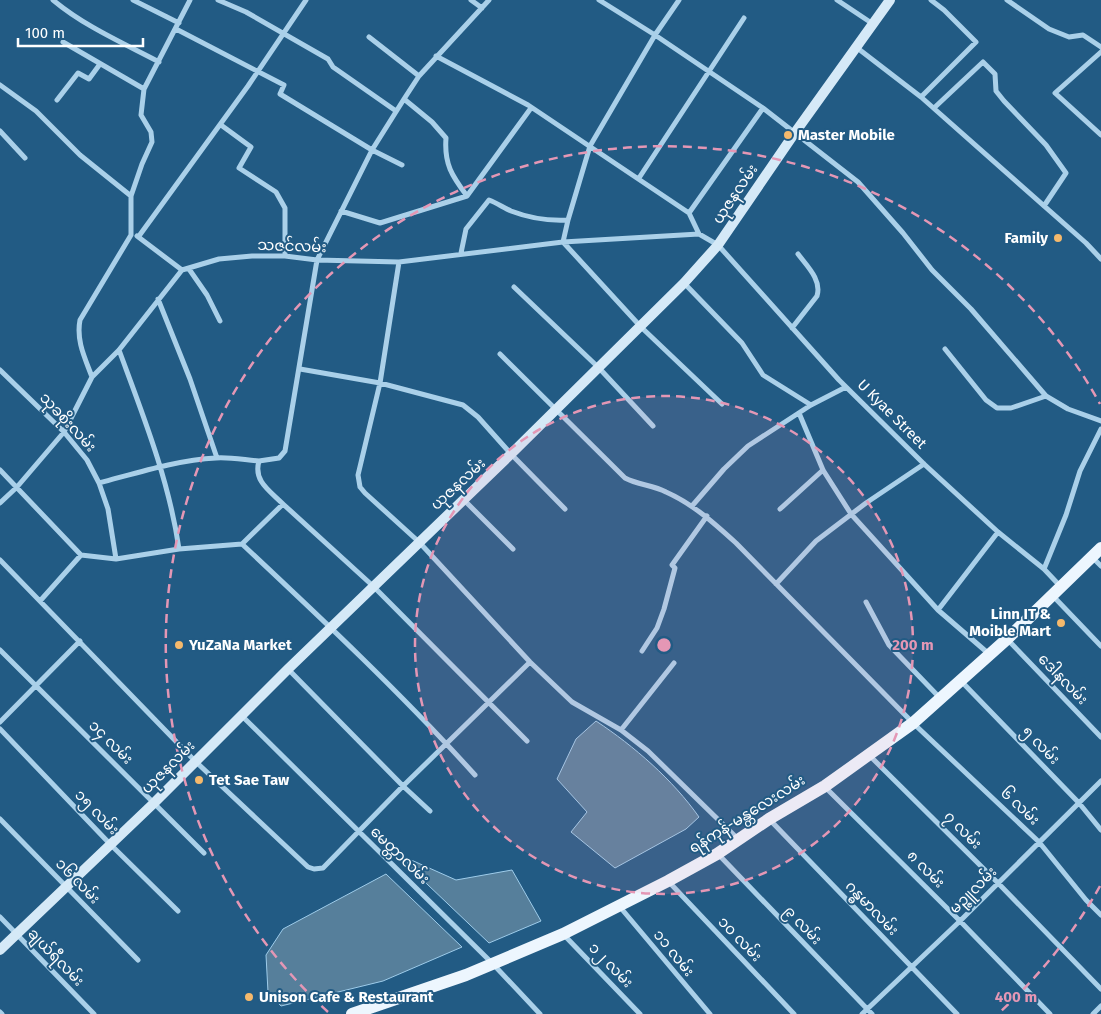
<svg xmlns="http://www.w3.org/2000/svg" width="1101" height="1014" viewBox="0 0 1101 1014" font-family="'Fira Sans','Noto Sans Myanmar',sans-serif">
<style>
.water{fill:#567f9b;stroke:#9eccea}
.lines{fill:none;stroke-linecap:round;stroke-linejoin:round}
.street{stroke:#aad0e9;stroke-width:5}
.secondary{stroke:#d5e9f7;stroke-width:10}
.primary{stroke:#edf6fe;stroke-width:12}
.ring{fill:none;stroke:#e497b5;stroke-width:2.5;stroke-dasharray:9 6}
.poi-dot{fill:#f5b96c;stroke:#225b84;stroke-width:2}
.labels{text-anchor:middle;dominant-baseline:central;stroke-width:4;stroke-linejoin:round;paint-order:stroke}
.poi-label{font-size:15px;font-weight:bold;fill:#fff;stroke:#225b84;text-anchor:start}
.street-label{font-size:15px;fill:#fff;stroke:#225b84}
.centre{fill:#e497b5;stroke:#225b84;stroke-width:2.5}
.ring-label{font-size:15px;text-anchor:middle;font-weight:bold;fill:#e497b5;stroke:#225b84;stroke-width:4;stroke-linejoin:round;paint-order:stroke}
</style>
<rect width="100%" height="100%" fill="#225b84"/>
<!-- water -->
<path class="water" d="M596 721C634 746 673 780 699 817L686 829 615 868 571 832 587 812 557 779 576 739Z
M409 859 456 880 512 870 541 921 489 943 407 865Z
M386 874 462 947 383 981 281 1006 268 992 266 955 283 929Z"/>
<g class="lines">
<!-- street -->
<path class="street" d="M53 0C84 26 123 43 159 62
M133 0 179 23
M218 0 246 12 328 59 333 67 396 111
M471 0 482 8
M599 0 655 35 763 108 858 182 903 233 932 270 971 309 1046 396 1068 409 1101 421
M837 0 873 24
M1007 0 1049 29 1069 37 1083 35 1101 47
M176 29 284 85 280 94 372 150 402 165
M369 37 419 76
M63 42 144 89 190 0
M856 47 921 97 1086 243 1101 259
M1101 52 1055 93 1101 135
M436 56 528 105 689 213 699 234 718 245 839 380 924 464 998 532 1044 569 1061 587
M0 85 36 111 80 155 131 196
M921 97 976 42 944 10 931 0
M404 99 432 122 446 138C444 164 452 176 467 196
M57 100 78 73 89 79 100 64
M934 108 983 62 995 74 996 91 1004 101 1046 145 1066 173 1044 206
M221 125 251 147 239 168 276 192 285 208V256
M0 131 25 158
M639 178 744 18
M341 211 380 223 467 196 531 108
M689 213 763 108
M568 220 563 242 641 327 722 404
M137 236 182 270
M139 236 248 86 306 0
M461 253 466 229 489 200C497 203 504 208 511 211 529 218 549 221 568 220L590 146 655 35 679 0
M399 262 380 383 358 475 360 487 365 493 419 542 530 662 572 702 621 730 648 751 737 838
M189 269 207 295 220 321
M684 283 742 343 763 375 811 405
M514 287 599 368 653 426
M158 299 190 379 217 458
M792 328 817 296C822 280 807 266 798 254
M945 349 986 400 997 408H1011L1046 396
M119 350C143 415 169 480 179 549
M500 354 625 478C638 485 653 485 666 492 693 504 714 523 736 543L913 723 1039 842 1086 900 1101 915
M300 369 380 383 463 405 478 417 511 454 565 509
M0 370 64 432 87 460 99 483 108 509 116 559
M92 377C85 358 76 341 80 320L131 235V196L142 164 152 142 151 132 141 115 144 89
M799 413 823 470 851 514 938 610 989 654
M0 470 81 555
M99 483C137 473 177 460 216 458 230 457 245 460 259 461
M464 500 513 549
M0 503 17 487 64 432 92 377 119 350 182 270 219 259 252 256H285L317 260 399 262 563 242 699 234
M283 504 373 586 527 741
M692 506 724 469 748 446 811 405 846 387
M780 509 823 470
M242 544 283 504C270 491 253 481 259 461L279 458 285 451 317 260 372 150 404 99 419 76 489 0
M1093 558 1101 566
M0 560 195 761 308 867 314 869 323 868 403 786 530 662
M1044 569 1066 515 1080 471 1101 429
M776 584 816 541 866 503 924 464
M1053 596 1101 646
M40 601 81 555 116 559 179 549 242 544C322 619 402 694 475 775
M866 602 889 645 940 698
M938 610 998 532
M1008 640 1101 737
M0 650 204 853
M642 651 657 628 664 609 675 568 672 565 707 516
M288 669 403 786 430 811
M961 681 1079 803 1101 830
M242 716 493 964 540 1014
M0 722 80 641
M0 729 110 844 178 911
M621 730 674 663
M869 755 998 883 1101 989
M825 787 960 921 1050 1014
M0 819 138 960
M770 820 957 1014
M718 854 872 1014
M669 882 794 1014
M620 907 710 1014
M0 917 94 1014
M564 935 640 1014
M0 1012 2 1014
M862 1014 960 921 1101 781
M1093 1014 1101 1006"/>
<!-- secondary -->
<path class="secondary" d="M0 950 154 803 288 669 511 454 684 283 718 245 794 134 890 0"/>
<!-- primary -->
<path class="primary" d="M352 1014 466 975 563 934 668 881 717 854 769 819 825 786 913 723 1007 639 1101 548"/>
</g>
<!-- distance rings -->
<circle cx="664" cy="645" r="249" fill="#e497b5" fill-opacity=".12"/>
<g class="ring">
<circle cx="664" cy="645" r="249"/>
<path d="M1100 886A498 498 0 0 1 1000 1012M328 1012A498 498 0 1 1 1100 404"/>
</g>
<!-- markers -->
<g class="poi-dot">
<circle cx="788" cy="135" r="5"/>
<circle cx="1058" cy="238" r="5"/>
<circle cx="1061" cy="623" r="5"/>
<circle cx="179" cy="645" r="5"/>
<circle cx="199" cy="780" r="5"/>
<circle cx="249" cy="997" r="5"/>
</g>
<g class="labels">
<!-- poi labels -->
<g class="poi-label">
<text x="798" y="135">Master Mobile</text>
<text x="1048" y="238" text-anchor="end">Family</text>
<text x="1051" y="614" text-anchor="end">Linn IT &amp;<tspan x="1051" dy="17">Moible Mart</tspan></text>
<text x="189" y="645">YuZaNa Market</text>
<text x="209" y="780">Tet Sae Taw</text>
<text x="259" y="997">Unison Cafe &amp; Restaurant</text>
</g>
<!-- street labels -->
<g class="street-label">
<text transform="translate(735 194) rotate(-56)">ယုဇနလမ်း</text>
<text transform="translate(292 246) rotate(2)">သဇင်လမ်း</text>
<text transform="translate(892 414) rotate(45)">U Kyae Street</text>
<text transform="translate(68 422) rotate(47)">သုခစိုးလမ်း</text>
<text transform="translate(458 484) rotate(-43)">ယုဇနလမ်း</text>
<text transform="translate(1063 679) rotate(46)">ဒေါနလမ်း</text>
<text transform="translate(111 742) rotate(45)">၁၄ လမ်း</text>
<text transform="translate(1041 745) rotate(46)">၅ လမ်း</text>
<text transform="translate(168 767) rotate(-45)">ယုဇနလမ်း</text>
<text transform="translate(1020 806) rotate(43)">၆ လမ်း</text>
<text transform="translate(97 812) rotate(46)">၁၅ လမ်း</text>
<text transform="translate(747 814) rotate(-32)">ရန်ကုန်-မန္တလေးလမ်း</text>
<text transform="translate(963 830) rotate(45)">၇ လမ်း</text>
<text transform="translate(400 855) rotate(44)">မေတ္တာလမ်း</text>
<text transform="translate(926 869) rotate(45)">၈ လမ်း</text>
<text transform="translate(78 881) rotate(46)">၁၆ လမ်း</text>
<text transform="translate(973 890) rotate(-45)">မဉ္ဇူလမ်း</text>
<text transform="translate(872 908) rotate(46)">ဂန္ဓမာလမ်း</text>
<text transform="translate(803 925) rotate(46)">၉ လမ်း</text>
<text transform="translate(740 939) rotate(46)">၁၀ လမ်း</text>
<text transform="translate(674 953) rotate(51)">၁၁ လမ်း</text>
<text transform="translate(56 957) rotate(46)">ချယ်ရီလမ်း</text>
<text transform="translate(611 965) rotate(46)">၁၂ လမ်း</text>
</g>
</g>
<circle cx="664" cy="645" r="8" class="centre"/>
<g class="ring-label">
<text x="913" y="650">200 m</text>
<text x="1016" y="1002">400 m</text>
</g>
<!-- scale -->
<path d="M18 38v8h125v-8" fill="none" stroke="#ffffff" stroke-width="2.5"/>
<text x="25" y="38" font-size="15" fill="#ffffff" stroke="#225b84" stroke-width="4" paint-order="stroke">100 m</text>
</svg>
